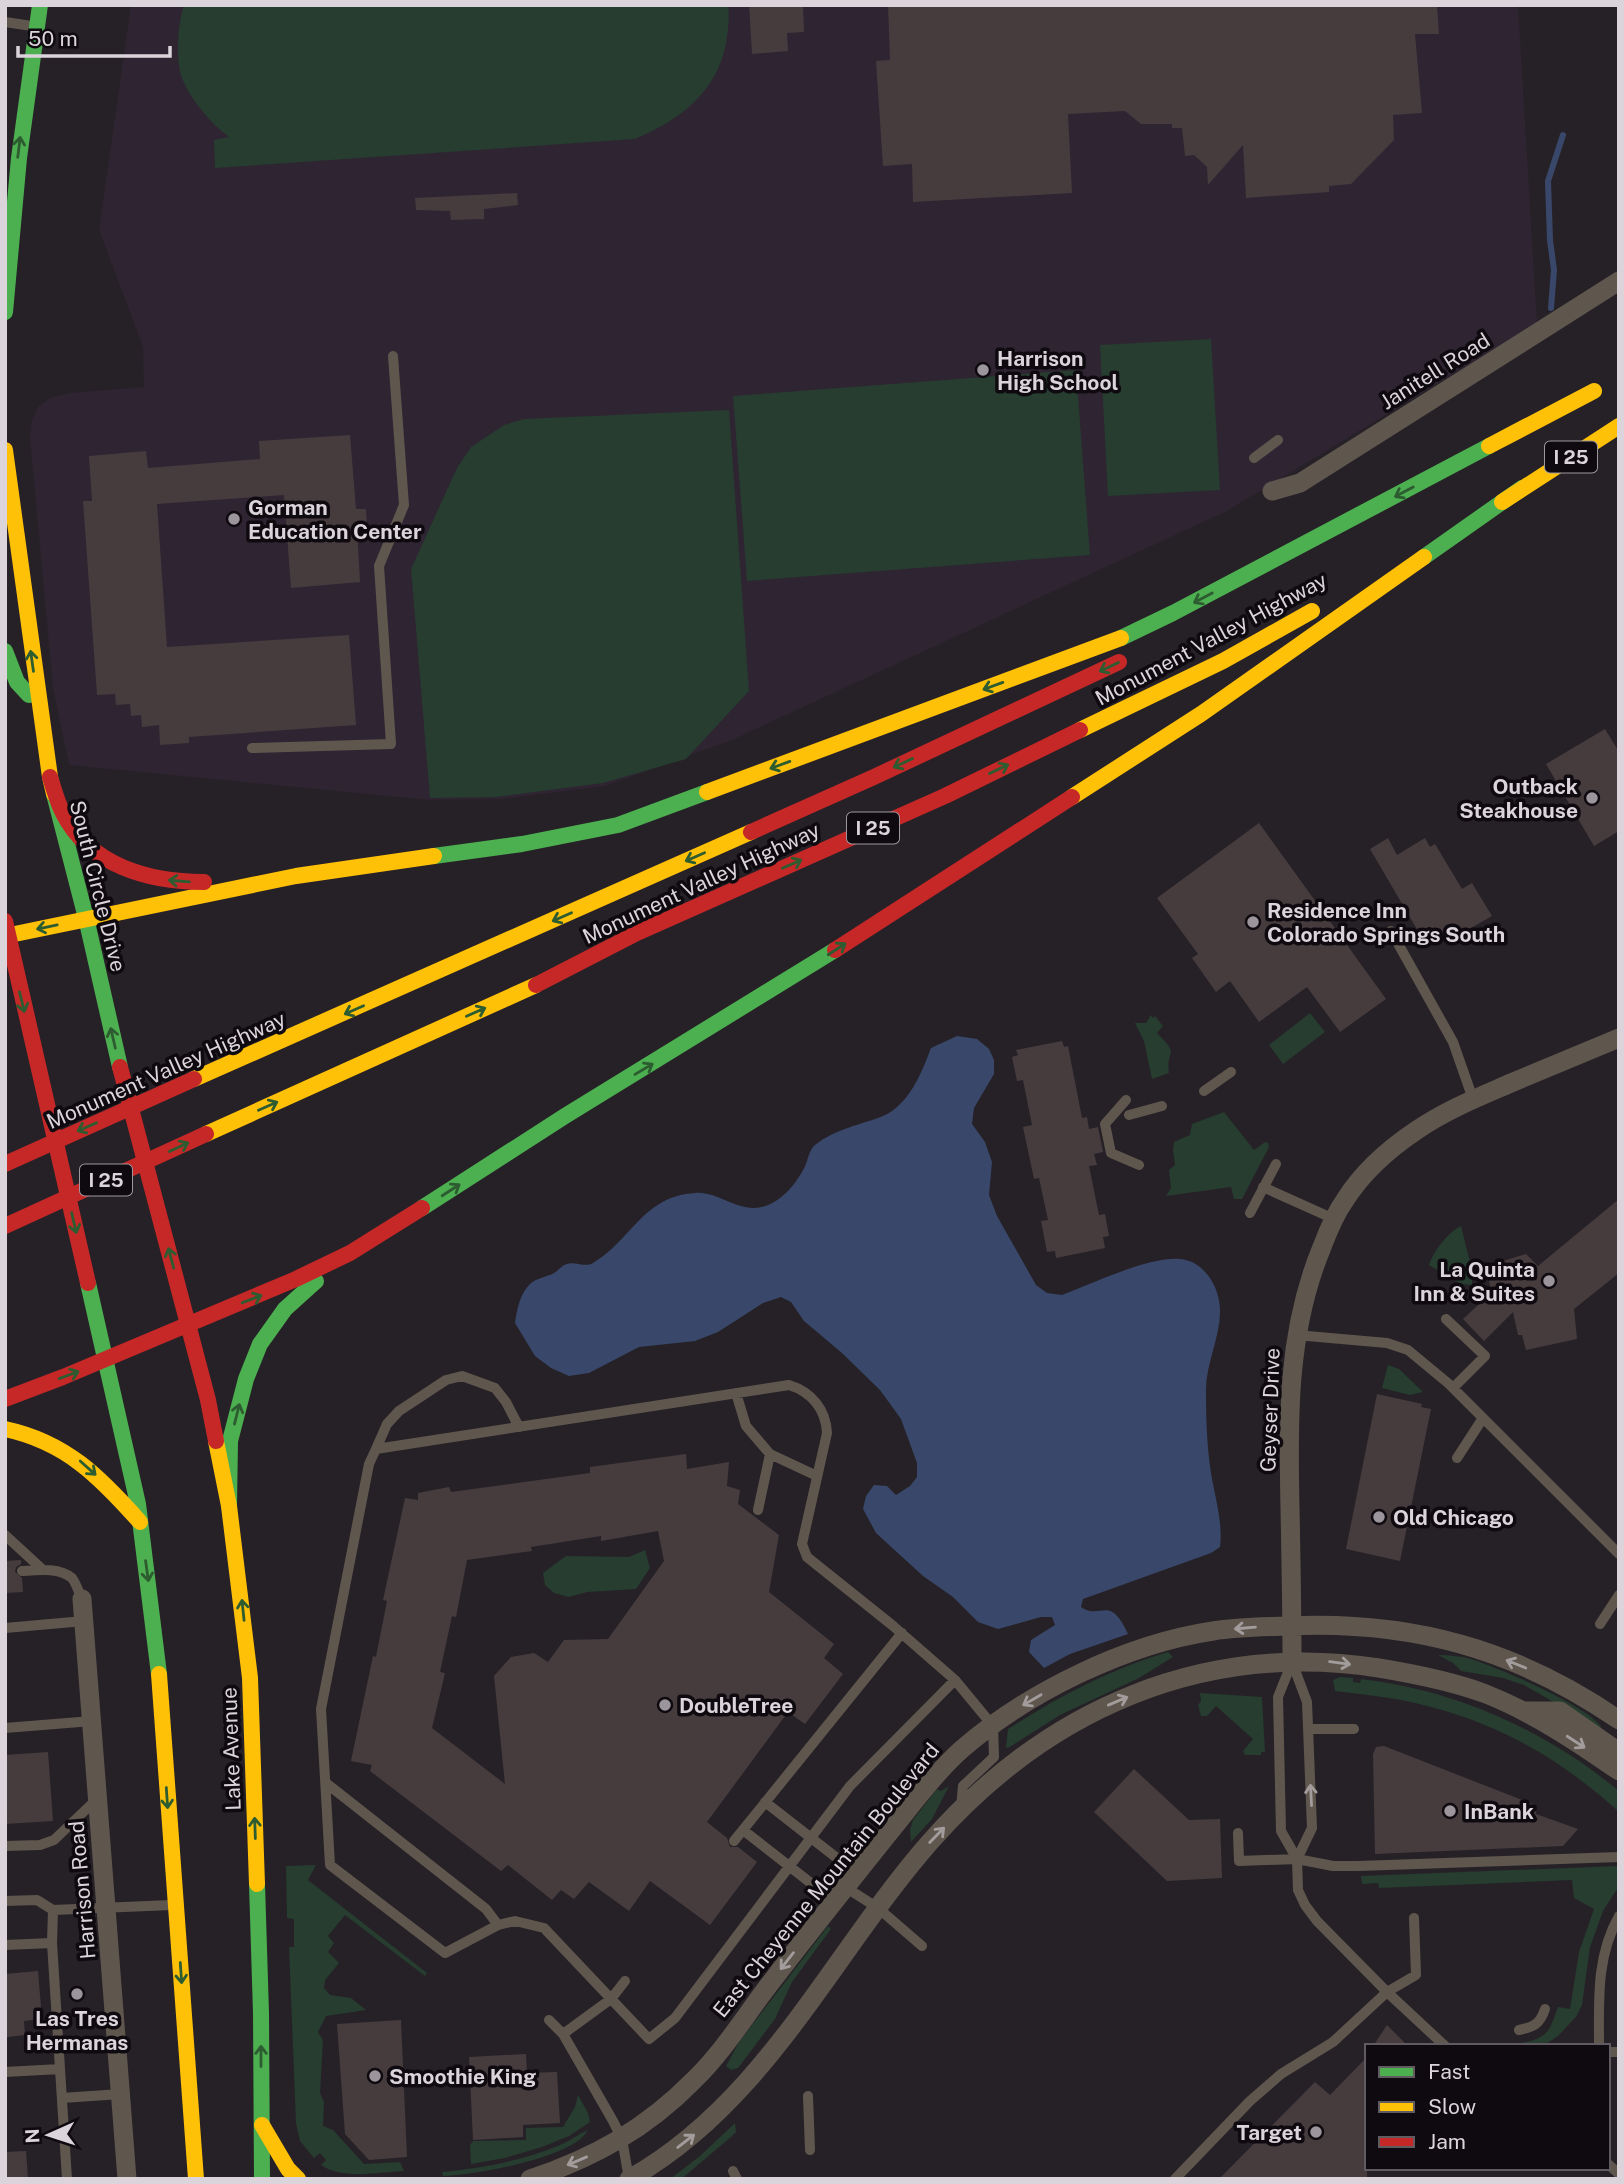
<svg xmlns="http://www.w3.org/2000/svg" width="1624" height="2184" viewBox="0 0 1624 2184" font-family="'Public Sans',sans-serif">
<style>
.education{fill:#2f2432}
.green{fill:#263d30}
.water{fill:#39486a}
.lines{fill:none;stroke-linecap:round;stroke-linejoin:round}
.stream{stroke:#39486a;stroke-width:6}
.building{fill:#463c3d;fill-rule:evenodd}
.lane{stroke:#5f574e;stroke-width:10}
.street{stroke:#5f574e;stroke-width:19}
.fast{stroke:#4caf50;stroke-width:16}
.slow{stroke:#ffc107;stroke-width:16}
.jam{stroke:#c62828;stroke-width:16}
.jam-bridge{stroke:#c62828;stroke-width:16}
.oneway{stroke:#2d5c30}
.oneway2{stroke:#a39c9c}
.poi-dot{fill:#9c969c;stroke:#0e0a0f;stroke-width:2.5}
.labels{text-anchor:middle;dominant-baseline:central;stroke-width:7;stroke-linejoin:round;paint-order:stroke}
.shield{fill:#0e0a0f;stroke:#9e989e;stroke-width:2}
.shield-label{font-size:19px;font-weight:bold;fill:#dbd5db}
.poi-label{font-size:21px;font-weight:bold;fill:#dbd5db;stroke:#0e0a0f;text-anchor:start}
.street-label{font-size:21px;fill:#dbd5db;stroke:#0e0a0f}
</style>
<rect width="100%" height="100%" fill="#262127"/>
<!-- education -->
<path class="education" d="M131 5H1518L1537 323 1227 511 732 740 605 786 503 799 429 800 69 765 53 688 30 437 32 420 39 406 50 398 69 393 144 387 143 347 99 230Z"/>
<!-- green -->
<path class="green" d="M184 5H728C730 19 728 30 726 43 717 93 678 121 635 139L215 168 214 140 229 137C211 124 185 94 180 71 176 52 178 24 184 5Z
M1211 339 1220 490 1108 496 1100 345Z
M1076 370 1090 555 747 581 733 396Z
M729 410 749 691 686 759 603 783 496 797 430 798 411 569 457 468 471 447 504 425 524 419Z
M1310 1013 1325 1032 1283 1064 1269 1045Z
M1151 1015 1153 1018 1155 1016 1163 1026 1157 1033C1182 1058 1165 1048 1169 1073L1152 1079 1144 1041 1135 1023H1146Z
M1224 1112 1254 1150 1265 1142 1268 1143 1269 1147 1242 1199H1234L1231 1187 1166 1196 1171 1188 1169 1170 1175 1165 1173 1150 1174 1142 1190 1135 1192 1124Z
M1461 1226 1472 1270V1285L1461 1284 1429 1265C1434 1251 1447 1233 1461 1226Z
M1388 1365 1399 1369 1423 1392 1410 1395 1382 1388Z
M645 1550 650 1568 636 1589 587 1592 569 1597 554 1593 545 1585 543 1573 566 1556 629 1557Z
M1168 1652 1173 1657 1139 1678 1060 1715 1008 1748 1006 1747 1008 1729C1058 1697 1110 1669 1168 1652Z
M1438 1655C1449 1655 1460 1656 1471 1659 1497 1667 1590 1707 1602 1728L1595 1726 1524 1685 1503 1678 1461 1671 1453 1663Z
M1340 1677 1353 1678V1682L1360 1683 1361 1679C1456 1690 1545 1730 1619 1791V1812C1564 1762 1504 1726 1431 1707 1400 1698 1368 1695 1335 1691L1333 1680Z
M1200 1693 1262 1697 1265 1752H1261V1755H1245L1243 1751 1253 1739 1216 1706 1207 1716H1201L1198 1705 1201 1701Z
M949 1786 932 1819 911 1842 910 1830 913 1820 937 1789 941 1791Z
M316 1865 308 1880 427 1973 425 1976 345 1915 328 1936 334 1943 328 1952 339 1963 325 1980 324 1988 330 1995 351 1998 366 2010 326 2016 318 2032 323 2040 320 2093 324 2102 323 2126 333 2130 364 2164 400 2162 404 2171C379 2172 343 2180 321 2165L326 2160 320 2153 314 2158 300 2141 296 2123 289 1947H294V1919L287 1918 286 1866Z
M1617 1866H1619V1886L1603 1911 1590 1947 1582 2005 1576 2017 1558 2036 1543 2046H1488V2044C1506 2043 1537 2047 1549 2029 1553 2023 1555 2014 1558 2007L1570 2009 1579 1952 1594 1909 1574 1898 1572 1880 1379 1888 1378 1883 1362 1884 1361 1876Z
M828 1926 831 1929 792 1982 775 2019 738 2068 731 2070 726 2066 739 2042Z
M578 2095 588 2113 590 2122 569 2136 542 2147 505 2158 471 2164 470 2145 473 2141 526 2140V2128L563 2127 575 2107Z
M735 2123 736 2132 731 2137 686 2175 681 2179 675 2177 670 2179 700 2156Z
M588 2130C574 2158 474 2175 443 2176L442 2172C482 2168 522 2161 560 2145 570 2141 578 2134 588 2130Z"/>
<!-- water -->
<path class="water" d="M957 1036 977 1039 989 1049 994 1060V1074L974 1108 972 1124 985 1142 992 1162 989 1195 997 1216 1036 1285 1047 1293 1062 1295C1091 1284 1150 1256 1180 1259 1204 1261 1219 1286 1220 1309 1221 1337 1205 1364 1206 1393 1206 1420 1207 1447 1211 1473 1215 1498 1223 1522 1220 1547L1211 1553 1083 1599 1081 1607C1102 1621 1109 1593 1128 1634L1070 1654 1044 1668 1029 1652 1031 1640 1055 1625 1052 1617H1041L998 1629 978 1622 953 1597 923 1576 876 1533 863 1509 866 1496 874 1485 887 1486 896 1495 910 1486 917 1477V1463L901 1419 880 1390 842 1353 804 1321 791 1302 781 1297 763 1303 718 1332 695 1341 639 1347 589 1373 569 1376 551 1368 535 1356 515 1323C517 1309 520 1294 530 1284 536 1278 547 1277 554 1273 558 1271 562 1265 567 1264 575 1261 585 1268 593 1263 632 1240 643 1196 695 1193 718 1191 738 1213 762 1207 782 1202 798 1182 806 1164 808 1158 810 1149 815 1145 835 1129 860 1125 883 1116 909 1105 922 1072 931 1048Z"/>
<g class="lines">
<!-- stream -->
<path class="stream" d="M1551 308 1554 270 1550 240 1548 181 1563 135"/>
</g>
<!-- building -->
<path class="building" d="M749 5H803L804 32 787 33 788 51 752 54Z
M888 5H1437L1439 34H1415L1422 113 1393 115 1394 140 1351 184 1329 186V192L1246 198 1243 145 1208 185 1207 167 1194 155 1185 156 1182 128H1172V124H1141L1125 111 1068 114 1072 193 913 202 912 164 883 166 876 61 890 60Z
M517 193 518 205 484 209V219L451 220 450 211 416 210 415 198Z
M350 435 356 509H366L367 527 357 528 360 582 291 588 284 495 157 504 167 647 349 635 356 725 189 737V743L160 745 159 725 142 727 141 715 131 716 130 704 116 705 115 694 97 695 83 501H92L89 456 146 451 148 468 260 459 259 441Z
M1605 729 1619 752V831L1594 846 1546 764Z
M1259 823 1386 999 1340 1032 1307 987 1259 1022 1230 981 1216 992 1192 958 1198 954 1157 898Z
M1388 838 1397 855 1425 838 1430 847 1435 844 1462 889 1472 883 1492 916 1452 939 1446 931 1425 943 1370 849Z
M1062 1041 1064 1047 1068 1046 1082 1118 1087 1117 1089 1129 1098 1127 1103 1152 1094 1154 1097 1165 1089 1166 1099 1215 1105 1214 1109 1236 1103 1237 1105 1248 1056 1258 1055 1251 1047 1252 1041 1221 1048 1220 1039 1178 1034 1179 1023 1127 1032 1125 1023 1080 1017 1081 1012 1057 1018 1055 1016 1050Z
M1619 1199V1273L1574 1309 1577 1339 1526 1350 1522 1335H1518L1513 1312 1484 1341 1463 1319 1491 1293 1487 1266 1526 1254 1538 1266Z
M1377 1394 1422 1404 1421 1407 1431 1409 1400 1561 1346 1549Z
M686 1454 687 1469 729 1462 727 1486 740 1490 738 1504 779 1535 769 1592 834 1644 824 1658 843 1674 805 1724 788 1712 707 1822 727 1838 730 1847H738L757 1862 710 1925 650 1881 629 1911 589 1882 574 1899 561 1890 552 1900 508 1865 501 1871 370 1771 372 1765 351 1761 373 1656 376 1657 387 1601 383 1600 405 1498 418 1500V1493L449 1487 451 1492 590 1473V1467ZM658 1531 664 1561 608 1639 564 1640 548 1662 534 1653 511 1657 494 1676 505 1784 432 1728 445 1673 440 1672 452 1616 456 1617 467 1560 532 1551 531 1547 601 1536V1541Z
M21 1560V1564L16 1567 15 1572 22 1578 23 1592 5 1593V1561Z
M1384 1746 1535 1805 1536 1814 1578 1829 1563 1846 1375 1854 1373 1754 1376 1747Z
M48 1752 53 1821 5 1824V1755Z
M1134 1769 1189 1820 1220 1819 1222 1878 1167 1881 1094 1812Z
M38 1971 42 2019 24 2021 25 2035 7 2037 5 1974Z
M401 2020 407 2157 369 2160 345 2134 337 2024Z
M1387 2025 1408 2046H1373Z
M526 2054 527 2073 557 2072 560 2123 523 2125V2137L473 2140 469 2057Z
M1367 2057V2179H1219L1315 2082 1330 2095Z
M26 2151 28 2179H5V2152Z"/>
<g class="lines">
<!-- lane -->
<path class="lane" d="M5 22 32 26
M1254 458 1278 440
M252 748 391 744 379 566 404 505 393 356
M1391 931 1453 1042 1473 1099
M1204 1091 1231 1072
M1126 1100 1105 1124 1111 1153 1139 1165
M1129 1115 1162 1106
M1263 1187 1334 1219
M1250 1213 1276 1164
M1446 1319 1485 1356 1453 1388
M1296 1335 1387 1343 1408 1350 1449 1384 1619 1554
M736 1393 746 1426 770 1454 817 1476
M376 1449 387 1424 399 1411 446 1380 462 1376 495 1388 506 1402 519 1427
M1457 1458 1483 1418
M758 1510 770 1454
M5 1535 43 1570
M22 1571C37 1570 59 1567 72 1578 76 1583 79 1593 82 1599
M1600 1624 1619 1595
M5 1628 84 1621
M1292 1662 1278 1697 1281 1831 1297 1859 1298 1890 1305 1905 1317 1921 1387 1992 1445 2046
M1292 1662 1307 1702 1312 1828 1297 1859
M955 1680 850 1786 675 2018 649 2039 544 1928 515 1921 498 1925 445 1953 330 1865 321 1709 369 1464 376 1449 789 1385C812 1392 826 1410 827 1433L802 1544 807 1557 892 1625 955 1680 993 1726 994 1757 963 1786 961 1808
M5 1728 92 1721
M1308 1729H1354
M326 1783 486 1909 498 1925
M765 1802 842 1862 845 1887
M743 1830 821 1891 845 1887 878 1908 922 1946
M1238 1833 1239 1861 1297 1859 1333 1866H1358L1619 1857
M734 1841 902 1633
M5 1846 40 1845 54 1840 97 1799
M5 1901 37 1900 53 1910 171 1905
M53 1910 52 1943 67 2179
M5 1945 52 1943
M549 2020 563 2034 613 2121 622 2139 629 2179
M1519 2030C1534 2027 1540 2024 1545 2009
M563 2034 611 1999 625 1981
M1599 2046C1599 2000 1596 1957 1619 1916
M1608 2052H1619
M5 2072 60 2069
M808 2096 810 2150
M62 2098 121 2094
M1608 2164 1619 2174
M733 2171 737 2179
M1175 2179 1250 2101 1281 2074 1333 2042 1387 1992 1416 1975 1414 1918"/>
<!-- street -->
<path class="street" d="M1272 491 1300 483 1619 281
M82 1599 127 2179
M1292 1661C1292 1610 1291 1559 1290 1508 1288 1418 1287 1331 1322 1247 1328 1231 1335 1214 1345 1200 1362 1173 1390 1148 1417 1130 1446 1110 1479 1097 1511 1083 1547 1068 1583 1053 1619 1038
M1524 1711H1560L1619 1752
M530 2179C594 2158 647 2128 694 2080 724 2051 747 2013 772 1981 810 1931 849 1883 888 1834 912 1805 934 1774 962 1749 1028 1692 1126 1644 1213 1631 1237 1627 1262 1627 1286 1626 1411 1620 1516 1649 1619 1720
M629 2179C765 2103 831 1955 930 1842 1047 1709 1202 1641 1379 1668 1415 1674 1452 1681 1486 1694 1534 1713 1577 1742 1619 1771"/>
<!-- fast -->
<path class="fast" d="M5 312 19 158 40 5
M1424 557 1522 488
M1121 638 1173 613 1489 446
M5 651 17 682 29 695
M54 794 86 918 120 1067
M434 856 522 844 618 825 707 792
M422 1208 565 1116 835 950
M88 1283 138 1504 159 1674
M229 1506 230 1441 246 1379 260 1344 285 1309 316 1281
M257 1884 261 2013 262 2179"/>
<!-- slow -->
<path class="slow" d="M1489 446 1594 391
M5 450 50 777 54 794
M1502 502 1619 426
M1080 730 1223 661 1312 611
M707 792 1121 638
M1072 797 1201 714 1424 557
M5 936 296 876 434 856
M194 1079 751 832
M206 1134 536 985
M5 1429C66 1442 100 1477 140 1522
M216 1441 229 1506 250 1678 257 1884
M159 1674 196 2179
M262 2125 288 2169 298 2179"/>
<!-- jam -->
<path class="jam" d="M50 777C54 789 57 802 63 813 90 866 149 882 204 882
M751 832 874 777 1119 662
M5 921 88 1283
M835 950 1072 797
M536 985 637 933 945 796 1080 730
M120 1067 208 1400 216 1441
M5 1399 63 1377 296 1279 350 1253 422 1208"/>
<!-- jam-bridge -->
<path class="jam-bridge" d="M5 1164 194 1079
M5 1226 206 1134"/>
</g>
<!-- one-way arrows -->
<defs><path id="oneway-shaft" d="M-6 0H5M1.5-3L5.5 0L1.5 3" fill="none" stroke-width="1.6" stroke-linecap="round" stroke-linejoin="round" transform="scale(1.75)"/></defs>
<g class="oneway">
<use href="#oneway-shaft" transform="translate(19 147) rotate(-83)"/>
<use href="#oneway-shaft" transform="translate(1404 492) rotate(152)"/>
<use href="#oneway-shaft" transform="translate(1203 598) rotate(152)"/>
<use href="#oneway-shaft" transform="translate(32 661) rotate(-98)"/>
<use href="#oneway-shaft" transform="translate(1109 667) rotate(155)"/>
<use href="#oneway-shaft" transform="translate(993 686) rotate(160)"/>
<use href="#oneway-shaft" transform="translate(903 763) rotate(155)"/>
<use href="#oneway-shaft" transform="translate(780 765) rotate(160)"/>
<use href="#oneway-shaft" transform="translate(999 769) rotate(-26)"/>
<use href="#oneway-shaft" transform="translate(695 857) rotate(156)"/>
<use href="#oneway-shaft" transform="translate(792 864) rotate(-24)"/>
<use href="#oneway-shaft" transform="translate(179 881) rotate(-175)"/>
<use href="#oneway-shaft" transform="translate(562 917) rotate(156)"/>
<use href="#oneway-shaft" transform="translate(47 927) rotate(168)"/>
<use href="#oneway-shaft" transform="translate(837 949) rotate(-33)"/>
<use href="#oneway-shaft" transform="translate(22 1002) rotate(76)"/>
<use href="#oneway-shaft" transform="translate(354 1010) rotate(156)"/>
<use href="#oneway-shaft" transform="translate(476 1012) rotate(-24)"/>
<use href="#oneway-shaft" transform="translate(113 1038) rotate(-103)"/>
<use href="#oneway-shaft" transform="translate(644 1069) rotate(-31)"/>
<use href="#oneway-shaft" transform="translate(268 1106) rotate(-24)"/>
<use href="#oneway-shaft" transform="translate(87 1127) rotate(156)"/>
<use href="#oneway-shaft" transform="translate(179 1147) rotate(-25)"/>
<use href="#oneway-shaft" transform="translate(451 1190) rotate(-33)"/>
<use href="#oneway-shaft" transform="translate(74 1223) rotate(77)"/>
<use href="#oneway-shaft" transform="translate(171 1258) rotate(-105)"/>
<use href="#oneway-shaft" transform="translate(252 1299) rotate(-21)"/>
<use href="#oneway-shaft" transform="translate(69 1375) rotate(-20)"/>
<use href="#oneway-shaft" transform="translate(237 1414) rotate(-76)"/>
<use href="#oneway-shaft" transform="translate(88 1468) rotate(42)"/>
<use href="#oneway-shaft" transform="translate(147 1571) rotate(82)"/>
<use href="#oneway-shaft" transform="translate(243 1610) rotate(-96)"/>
<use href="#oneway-shaft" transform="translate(167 1798) rotate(86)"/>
<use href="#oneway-shaft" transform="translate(255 1828) rotate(-92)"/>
<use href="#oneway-shaft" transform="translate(181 1973) rotate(86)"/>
<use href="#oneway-shaft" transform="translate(261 2056) rotate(-90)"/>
</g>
<g class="oneway2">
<use href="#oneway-shaft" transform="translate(1245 1628) rotate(175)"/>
<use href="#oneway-shaft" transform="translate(1340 1663) rotate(7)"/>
<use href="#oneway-shaft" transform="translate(1516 1664) rotate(-158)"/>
<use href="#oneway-shaft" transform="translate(1032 1700) rotate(150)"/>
<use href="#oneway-shaft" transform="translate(1118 1701) rotate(-23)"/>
<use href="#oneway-shaft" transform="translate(1576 1742) rotate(33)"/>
<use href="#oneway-shaft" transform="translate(1311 1795) rotate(-93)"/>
<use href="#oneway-shaft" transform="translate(937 1835) rotate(-46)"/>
<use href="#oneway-shaft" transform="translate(787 1961) rotate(128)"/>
<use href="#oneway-shaft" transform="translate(686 2141) rotate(-38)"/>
<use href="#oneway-shaft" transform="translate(577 2161) rotate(157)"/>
</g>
<!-- markers -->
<g class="poi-dot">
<circle cx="983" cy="370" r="7"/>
<circle cx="234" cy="519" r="7"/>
<circle cx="1592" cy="798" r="7"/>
<circle cx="1253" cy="922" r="7"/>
<circle cx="1549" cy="1281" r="7"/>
<circle cx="1379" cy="1517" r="7"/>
<circle cx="665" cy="1705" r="7"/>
<circle cx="1450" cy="1811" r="7"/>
<circle cx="77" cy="1994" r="7"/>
<circle cx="375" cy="2076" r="7"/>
<circle cx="1316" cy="2132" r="7"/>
</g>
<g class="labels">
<!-- shield labels -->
<g class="shield">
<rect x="1545" y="441.5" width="52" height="31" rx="5"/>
<rect x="847" y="812.5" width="52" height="31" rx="5"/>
<rect x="80" y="1164.5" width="52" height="31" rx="5"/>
</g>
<g class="shield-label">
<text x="1571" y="457">I 25</text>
<text x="873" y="828">I 25</text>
<text x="106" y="1180">I 25</text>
</g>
<!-- poi labels -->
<g class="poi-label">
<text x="997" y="358">Harrison<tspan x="997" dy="24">High School</tspan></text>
<text x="248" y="507">Gorman<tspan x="248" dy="24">Education Center</tspan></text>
<text x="1578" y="786" text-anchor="end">Outback<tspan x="1578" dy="24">Steakhouse</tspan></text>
<text x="1267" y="910">Residence Inn<tspan x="1267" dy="24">Colorado Springs South</tspan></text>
<text x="1535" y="1269" text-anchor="end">La Quinta<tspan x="1535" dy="24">Inn &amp; Suites</tspan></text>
<text x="1393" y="1517">Old Chicago</text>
<text x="679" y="1705">DoubleTree</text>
<text x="1464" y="1811">InBank</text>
<text x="77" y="2018" text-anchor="middle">Las Tres<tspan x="77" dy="24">Hermanas</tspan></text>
<text x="389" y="2076">Smoothie King</text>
<text x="1302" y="2132" text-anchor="end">Target</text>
</g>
<!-- street labels -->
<g class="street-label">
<text transform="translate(1435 371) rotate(-32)">Janitell Road</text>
<text transform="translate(1211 639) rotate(-28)">Monument Valley Highway</text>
<text transform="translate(701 883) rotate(-25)">Monument Valley Highway</text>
<text transform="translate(98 886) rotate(76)">South Circle Drive</text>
<text transform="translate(166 1070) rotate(-24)">Monument Valley Highway</text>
<text transform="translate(1270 1410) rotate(-88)">Geyser Drive</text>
<text transform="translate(231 1749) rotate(-92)">Lake Avenue</text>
<text transform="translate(826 1880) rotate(-51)">East Cheyenne Mountain Boulevard</text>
<text transform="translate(82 1890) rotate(-95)">Harrison Road</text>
</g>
</g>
<!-- border -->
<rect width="1624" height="2184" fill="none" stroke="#dbd5db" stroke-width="14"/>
<!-- legend -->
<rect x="1365" y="2044" width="245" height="126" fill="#0e0a0f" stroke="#605b61" stroke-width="2"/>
<rect x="1379" y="2067" width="35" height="10" fill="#4caf50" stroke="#605b61" stroke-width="2"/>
<text x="1428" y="2079" font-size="21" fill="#dbd5db">Fast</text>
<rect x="1379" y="2102" width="35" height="10" fill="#ffc107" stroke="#605b61" stroke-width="2"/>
<text x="1428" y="2114" font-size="21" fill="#dbd5db">Slow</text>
<rect x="1379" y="2137" width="35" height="10" fill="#c62828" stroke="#605b61" stroke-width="2"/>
<text x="1428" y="2149" font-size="21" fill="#dbd5db">Jam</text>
<!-- north arrow -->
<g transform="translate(49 2135) rotate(267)" stroke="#0e0a0f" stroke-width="5" paint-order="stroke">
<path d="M0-5L12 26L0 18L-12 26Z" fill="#dbd5db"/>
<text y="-10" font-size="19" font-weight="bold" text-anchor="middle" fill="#dbd5db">N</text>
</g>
<!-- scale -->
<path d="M18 46v10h152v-10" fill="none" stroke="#dbd5db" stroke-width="3.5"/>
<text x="28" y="46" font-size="21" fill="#dbd5db" stroke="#0e0a0f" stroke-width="5" paint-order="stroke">50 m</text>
</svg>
